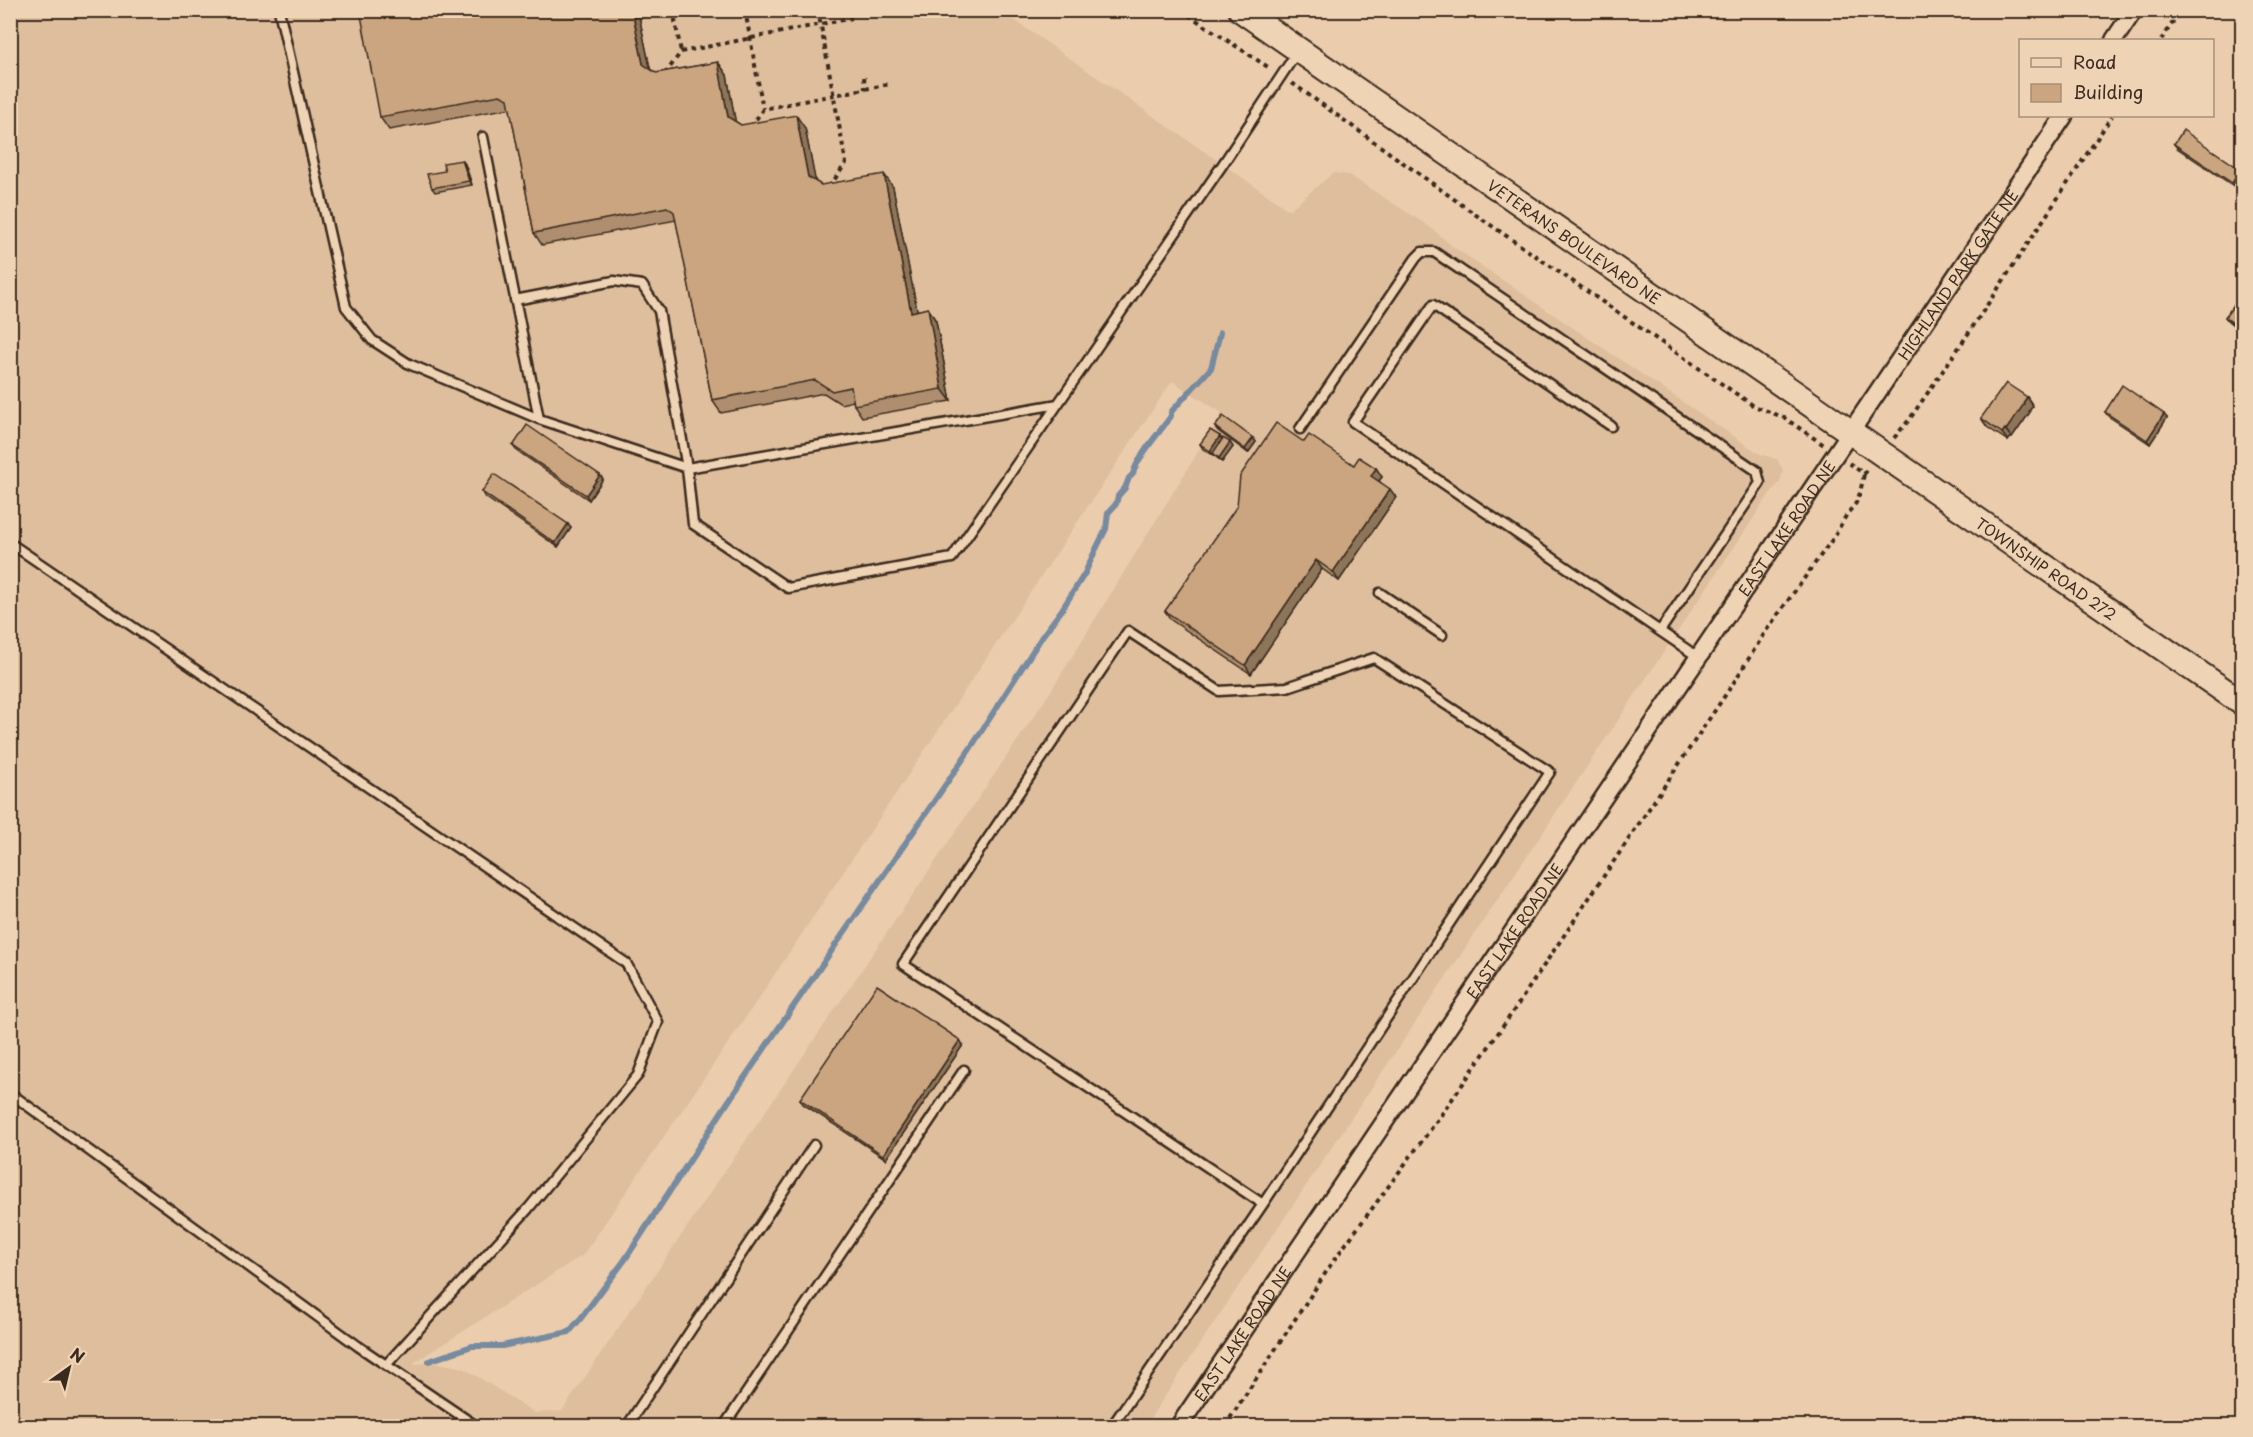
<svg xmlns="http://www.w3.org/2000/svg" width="2253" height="1437" viewBox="0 0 2253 1437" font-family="'Playpen Sans',sans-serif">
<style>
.built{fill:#debe9d;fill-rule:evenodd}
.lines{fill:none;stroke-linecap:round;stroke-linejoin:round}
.stream{stroke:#768aa0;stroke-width:6}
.service-casing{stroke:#3b2a1e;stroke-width:13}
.minor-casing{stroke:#3b2a1e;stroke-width:21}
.secondary-casing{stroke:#3b2a1e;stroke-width:28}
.path{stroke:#3b2a1e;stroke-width:4;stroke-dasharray:4.5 4.5;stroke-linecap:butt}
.service{stroke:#efd3b5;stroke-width:8}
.minor{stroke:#efd3b5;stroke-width:16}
.secondary{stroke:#efd3b5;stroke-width:24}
.wall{fill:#ae8e6e;stroke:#3b2a1e;stroke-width:1.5}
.shaded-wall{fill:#8d745a;stroke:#3b2a1e;stroke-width:1.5}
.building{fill:#caa580;stroke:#3b2a1e;stroke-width:1.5}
.labels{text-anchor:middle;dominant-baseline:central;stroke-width:6;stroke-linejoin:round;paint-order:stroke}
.street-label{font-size:15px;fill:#3b2a1e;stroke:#efd3b5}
</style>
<rect width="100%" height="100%" fill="#ebcdad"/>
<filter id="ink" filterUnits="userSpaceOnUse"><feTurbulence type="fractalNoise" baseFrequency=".0167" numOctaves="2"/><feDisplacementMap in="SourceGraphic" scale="12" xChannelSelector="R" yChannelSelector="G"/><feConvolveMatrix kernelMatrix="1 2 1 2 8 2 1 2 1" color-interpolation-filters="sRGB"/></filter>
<g filter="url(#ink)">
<!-- built -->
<path class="built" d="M10 11H1001L1289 210 1333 173 1349 175 1430 227 1452 246 1760 454 1777 459 1783 470 1780 482 1769 495 1145 1426H11ZM1172 381 1222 413 1049 694 562 1411 535 1413 464 1368 439 1363 412 1364 583 1255 759 998Z"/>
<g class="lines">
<!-- stream -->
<path class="stream" d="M429 1361 472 1346H502L569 1332 581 1318 624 1261 732 1096 970 749 1043 635 1061 611 1085 573 1095 551 1106 529 1108 513 1116 504 1118 496 1125 488 1129 478 1133 474C1137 457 1161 431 1171 416V412L1211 368 1220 333"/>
<!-- service casing -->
<g class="service-casing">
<path id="service" d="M279 10 346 307 372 340 409 364 539 419
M483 137 539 419 687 468 693 524 788 588 952 558 1223 164 1297 52
M515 300 614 281 642 285 659 311 687 468 1058 404
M1611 426 1433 305 1353 422 1698 657
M1300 429 1416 258 1422 252H1434L1757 471 1760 483 1660 631
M10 543 626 963 658 1022 638 1075 528 1209 386 1365
M1380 593 1442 635
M10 1093 358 1346 476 1426
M627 1426 814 1145
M724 1426 964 1070
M1112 1426 1263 1204 1550 772 1374 658 1287 687 1219 691 1128 631 903 964 1263 1204"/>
</g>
<!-- minor casing -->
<g class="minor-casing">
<g id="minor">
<path d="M2114 40 2134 10"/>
<path id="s1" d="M1179 1426 2064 116"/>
</g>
</g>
<!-- secondary casing -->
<g class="secondary-casing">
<g id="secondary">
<path id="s2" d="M1241 10 2242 703"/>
</g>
</g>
<!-- path -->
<path class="path" d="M673 10 681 52
M745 10 763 109
M818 10 846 163 830 186
M1181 10 1271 69
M2161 40 2181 10
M665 74 681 52 852 18
M864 77 865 89
M1292 83 1479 217 1754 406 1783 417 1824 445
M751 127 763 109 890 84
M1894 438 1909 420 1964 340 2112 116
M1849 463 1864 474 1868 469
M1225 1426 1334 1260 1439 1118 1508 1019 1734 682 1766 631 1834 537 1847 514 1856 503 1860 493 1864 474"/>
<!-- service -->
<use href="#service" class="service"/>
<!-- minor -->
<use href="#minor" class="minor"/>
<!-- secondary -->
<use href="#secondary" class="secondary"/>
</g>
<!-- wall -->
<path class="wall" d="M575 13 639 16 650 69 656 73 718 62 727 75 735 121 741 125 805 128 815 181 821 185 893 187 917 311 928 308 936 321 951 401 862 417 854 405 853 401 841 404 824 393 721 413 712 400 676 220 542 245 534 233 510 108 389 130 380 117Z
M2174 144 2241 170 2242 172V177L2235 187 2177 148Z
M462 160 465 164 472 185 435 192 432 188Z
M2242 294V332L2228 321 2225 317Z
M2027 397 2033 406 2029 411 2030 412 2012 438 2011 437 2008 441 1987 427 1981 418Z
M2105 412 2167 418 2150 444 2108 416Z
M1215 427 1253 438 1256 442 1248 453 1218 431Z
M1220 436 1222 440 1233 447 1222 462 1216 457 1213 454V455L1203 449 1200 444Z
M1304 442 1354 465 1376 468 1382 477 1379 481 1396 497 1339 581 1322 569 1251 674 1171 620 1165 611Z
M513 446 603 479 589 500 516 450Z
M482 492 571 528 558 547 485 497Z
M963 1045 886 1159 803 1104 800 1099Z"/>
<!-- shaded-wall -->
<path class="shaded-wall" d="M632 10H635L639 16 652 77 643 64Z
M718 62 727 75 737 130 728 117Z
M796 115 805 128 817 189 808 177Z
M462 160 465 164 472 185 469 181Z
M2241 170 2242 172V177L2235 187 2232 183Z
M884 174 893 187 920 325 911 312Z
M928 308 936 321 951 401 942 389Z
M2027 397 2033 406 2029 411 2030 412 2012 438 2006 430Z
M2164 414 2167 418 2150 444 2147 440Z
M2005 429 2011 437 2008 441 2002 433Z
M1220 436 1222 440 1213 455 1210 451Z
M1253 438 1256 442 1248 453 1245 449Z
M1230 442 1233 447 1222 462 1219 458Z
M1376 468 1382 477 1376 484 1371 476Z
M600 475 603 479 589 500 586 495Z
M1390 489 1396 497 1339 581 1333 572Z
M568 524 571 528 558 547 555 543Z
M1316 560 1322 569 1251 674 1245 665Z
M960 1040 963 1045 886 1159 883 1155Z"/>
<!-- building -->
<path class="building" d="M360 10H572L575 13 589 10H632L643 64 656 73 718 62 728 117 741 125 796 115 808 177 821 185 884 174 911 312 928 308 942 389 854 405 851 387 832 391 815 380 712 400 674 212 667 207 534 233 508 99 500 95 380 117Z
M2183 130 2241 170 2232 183 2174 144Z
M462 160 469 181 432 188 427 174 445 171 443 163Z
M2242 294V330L2225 317Z
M2006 383 2027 397 2023 403 2024 404 2006 430 2005 429 2002 433 1981 418Z
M2122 385 2164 414 2147 440 2105 412Z
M1223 416 1253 438 1245 449 1215 427Z
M1276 423 1304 442 1309 435 1354 465 1359 457 1376 468 1371 476 1390 489 1333 572 1316 560 1245 665 1165 611 1237 506 1240 476Z
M527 425 600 475 586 495 513 446Z
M1210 430 1220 436 1210 451 1200 444Z
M1223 438 1230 442 1219 458 1213 453Z
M494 474 568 524 555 543 482 492Z
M877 985 960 1040 883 1155 800 1099Z"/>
</g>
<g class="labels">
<!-- street labels -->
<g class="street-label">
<text stroke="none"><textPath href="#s2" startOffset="406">VETERANS BOULEVARD NE</textPath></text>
<text stroke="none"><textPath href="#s1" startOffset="1390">HIGHLAND PARK GATE NE</textPath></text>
<text stroke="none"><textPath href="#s1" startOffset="1084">EAST LAKE ROAD NE</textPath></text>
<text stroke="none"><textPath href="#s2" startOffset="980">TOWNSHIP ROAD 272</textPath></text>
<text stroke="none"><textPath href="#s1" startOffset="598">EAST LAKE ROAD NE</textPath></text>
<text stroke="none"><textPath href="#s1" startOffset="112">EAST LAKE ROAD NE</textPath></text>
</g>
</g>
<!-- margin -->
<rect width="2253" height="1437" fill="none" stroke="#efd3b5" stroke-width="36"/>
<rect x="18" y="18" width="2217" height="1401" fill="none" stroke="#3b2a1e" stroke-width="2" filter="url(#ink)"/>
<!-- legend -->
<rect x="2019" y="39" width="195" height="78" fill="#efd3b5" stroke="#a78f79" stroke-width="1.5"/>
<rect x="2031" y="58" width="30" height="9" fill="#efd3b5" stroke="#a78f79" stroke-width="1.5"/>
<text x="2073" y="69" font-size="18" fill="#3b2a1e">Road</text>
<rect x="2031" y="84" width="30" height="18" fill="#caa580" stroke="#a78f79" stroke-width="1.5"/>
<text x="2073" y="99" font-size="18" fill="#3b2a1e">Building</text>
<!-- north arrow -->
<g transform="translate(69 1368) rotate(34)" stroke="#efd3b5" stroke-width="4.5" paint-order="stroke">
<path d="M0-4.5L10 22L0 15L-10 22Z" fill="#3b2a1e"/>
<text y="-9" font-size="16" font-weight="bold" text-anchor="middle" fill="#3b2a1e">N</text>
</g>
</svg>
